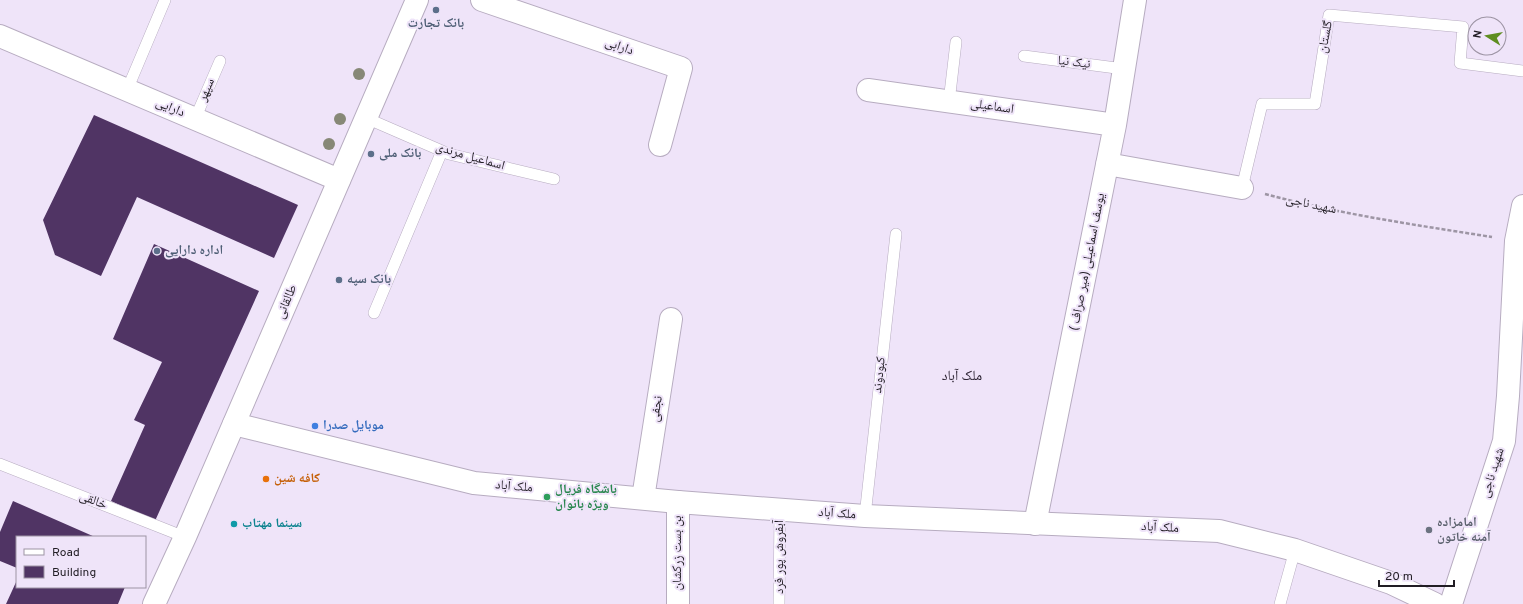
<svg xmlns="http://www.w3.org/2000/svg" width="1523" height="604" viewBox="0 0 1523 604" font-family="Overpass,'Noto Naskh Arabic',sans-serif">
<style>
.building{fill:#503464}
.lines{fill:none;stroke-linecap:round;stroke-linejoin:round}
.lane-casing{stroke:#b7acc0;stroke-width:12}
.street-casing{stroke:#b7acc0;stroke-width:24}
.secondary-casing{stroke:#b7acc0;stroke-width:24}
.primary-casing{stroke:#b7acc0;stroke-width:24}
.path{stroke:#9d95a4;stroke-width:2.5;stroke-dasharray:4 2;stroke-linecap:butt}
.lane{stroke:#fff;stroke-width:11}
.street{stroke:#fff;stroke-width:22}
.secondary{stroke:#fff;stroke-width:22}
.primary{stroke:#fff;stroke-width:22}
.tree{fill:#878877}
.service-dot{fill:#5c6f8a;stroke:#efe4f9;stroke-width:1.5}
.shop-dot{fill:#3f7fe0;stroke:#efe4f9;stroke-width:1.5}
.food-dot{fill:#e8710a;stroke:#efe4f9;stroke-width:1.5}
.leisure-dot{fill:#2e9e5b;stroke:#efe4f9;stroke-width:1.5}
.culture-dot{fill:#0f9aa8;stroke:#efe4f9;stroke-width:1.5}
.worship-dot{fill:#6b7280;stroke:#efe4f9;stroke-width:1.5}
.labels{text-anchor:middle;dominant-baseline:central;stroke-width:4;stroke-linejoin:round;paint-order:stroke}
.service-label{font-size:13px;font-weight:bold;fill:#4e5e75;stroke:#efe4f9;text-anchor:start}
.street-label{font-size:13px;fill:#211d24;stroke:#efe4f9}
.shop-label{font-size:13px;font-weight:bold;fill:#366cbe;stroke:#efe4f9;text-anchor:start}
.food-label{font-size:13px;font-weight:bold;fill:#c56008;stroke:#efe4f9;text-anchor:start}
.leisure-label{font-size:13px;font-weight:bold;fill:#27864d;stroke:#efe4f9;text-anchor:start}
.worship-label{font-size:13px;font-weight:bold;fill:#5b616d;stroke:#efe4f9;text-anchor:start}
.culture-label{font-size:13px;font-weight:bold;fill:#0d838f;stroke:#efe4f9;text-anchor:start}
.neighbourhood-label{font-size:14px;fill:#2f2636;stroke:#efe4f9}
</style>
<rect width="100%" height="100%" fill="#efe4f9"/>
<!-- building -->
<path class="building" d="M94 115 298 205 274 258 137 197 101 276 55 255 43 220Z
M154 244 259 291 155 521 111 501 145 425 134 420 162 362 113 339Z
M13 501 95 537H17V568L0 561V532Z
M17 580V587H125L118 604H6Z"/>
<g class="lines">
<!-- lane casing -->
<g class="lane-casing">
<path id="lane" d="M1024 56 1124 69
M127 90 165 0
M949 102 956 42
M366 118 449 154 554 179
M195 119 220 61
M1242 188 1262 104H1315L1329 15 1463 27 1460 63 1523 71
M374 313 442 151
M0 464 185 537
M865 516 896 234
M779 604 780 510
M1280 604 1295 550"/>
</g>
<!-- street casing -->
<g class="street-casing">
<path id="street" d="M482 0 681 68 660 145
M0 36 339 180
M868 90 1115 125
M1107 164 1242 188
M643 498 671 319
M678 502V604
M1035 524 1115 125 1135 0
M1451 604 1504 441 1508 396 1516 241 1523 206"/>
</g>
<!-- secondary casing -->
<g class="secondary-casing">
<path id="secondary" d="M234 424 474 483 678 502 865 516 1219 531 1295 550 1391 583 1435 604"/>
</g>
<!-- primary casing -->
<g class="primary-casing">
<path id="primary" d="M154 604 185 537 417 0"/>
</g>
<!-- path -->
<path class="path" d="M1265 194C1339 214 1416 225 1492 237"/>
<!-- lane -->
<use href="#lane" class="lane"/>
<!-- street -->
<use href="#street" class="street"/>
<!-- secondary -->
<use href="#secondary" class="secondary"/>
<!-- primary -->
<use href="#primary" class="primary"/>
</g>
<!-- trees -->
<g class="tree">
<circle cx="359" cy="74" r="6"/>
<circle cx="340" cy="119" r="6"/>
<circle cx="329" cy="144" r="6"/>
</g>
<!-- markers -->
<g class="service-dot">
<circle cx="436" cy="10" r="4"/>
<circle cx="371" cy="154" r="4"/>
<circle cx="157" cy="251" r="4"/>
<circle cx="339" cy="280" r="4"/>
</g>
<circle class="shop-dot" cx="315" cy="426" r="4"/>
<circle class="food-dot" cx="266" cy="479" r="4"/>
<circle class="leisure-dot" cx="547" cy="497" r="4"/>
<circle class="culture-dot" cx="234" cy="524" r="4"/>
<circle class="worship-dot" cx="1429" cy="530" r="4"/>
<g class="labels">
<!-- service labels -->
<g class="service-label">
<text x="436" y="24" text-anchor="middle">بانک تجارت</text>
<text x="379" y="154">بانک ملی</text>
<text x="165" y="251">اداره دارایی</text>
<text x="347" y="280">بانک سپه</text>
</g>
<!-- street labels -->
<g class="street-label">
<text transform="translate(1326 37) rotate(-79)">گلستان</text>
<text transform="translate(619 47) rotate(19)">دارابی</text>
<text transform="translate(1074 63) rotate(7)">نیک نیا</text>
<text transform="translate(207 90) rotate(-67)">سپهر</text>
<text transform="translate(992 107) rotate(8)">اسماعیلی</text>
<text transform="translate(170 108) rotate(23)">دارایی</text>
<text transform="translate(470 157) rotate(16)">اسماعیل مرندی</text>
<text transform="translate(1311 205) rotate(12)">شهید ناجی</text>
<text transform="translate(1088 262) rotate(-79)">یوسف اسماعیلی (میر صراف )</text>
<text transform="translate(287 302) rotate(-67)">طالقانی</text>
<text transform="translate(880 375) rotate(-84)">کبودوند</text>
<text transform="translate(657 409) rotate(-81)">نجفی</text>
<text transform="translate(1493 473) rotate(-72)">شهید ناجی</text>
<text transform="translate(514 487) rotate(5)">ملک آباد</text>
<text transform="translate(93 501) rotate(21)">خالقی</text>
<text transform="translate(837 514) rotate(4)">ملک آباد</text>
<text transform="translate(1160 528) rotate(3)">ملک آباد</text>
<text transform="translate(678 553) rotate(-90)">بن بست زرکشان</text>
<text transform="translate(780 557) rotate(-90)">آبفروش پور فرد</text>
</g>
<!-- shop labels -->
<g class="shop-label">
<text x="323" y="426">موبایل صدرا</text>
</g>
<!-- food labels -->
<g class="food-label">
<text x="274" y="479">کافه شین</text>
</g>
<!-- leisure labels -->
<g class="leisure-label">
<text x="555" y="490">باشگاه فریال<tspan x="555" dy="15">ویژه بانوان</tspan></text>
</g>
<!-- worship labels -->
<g class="worship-label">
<text x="1437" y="523">امامزاده<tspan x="1437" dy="15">آمنه خاتون</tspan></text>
</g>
<!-- culture labels -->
<g class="culture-label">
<text x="242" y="524">سینما مهتاب</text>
</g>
<!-- neighbourhood labels -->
<g class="neighbourhood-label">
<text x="962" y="376">ملک آباد</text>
</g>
</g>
<!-- legend -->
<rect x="16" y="536" width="130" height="52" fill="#efe4f9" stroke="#9d94a4"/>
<rect x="24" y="549" width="20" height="6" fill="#ffffff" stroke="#9d94a4"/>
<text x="52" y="556" font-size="12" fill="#211d24">Road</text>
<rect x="24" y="566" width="20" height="12" fill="#503464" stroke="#9d94a4"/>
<text x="52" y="576" font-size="12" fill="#211d24">Building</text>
<!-- north arrow -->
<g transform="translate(1487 36) rotate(281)"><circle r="19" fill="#efe4f9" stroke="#9d94a4"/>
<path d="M0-3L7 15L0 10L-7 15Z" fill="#5e8d20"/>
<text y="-6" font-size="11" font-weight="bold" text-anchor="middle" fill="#211d24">N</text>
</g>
<!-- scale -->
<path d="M1379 580v6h75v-6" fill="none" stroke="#211d24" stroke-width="2"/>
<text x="1385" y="580" font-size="12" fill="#211d24" stroke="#efe4f9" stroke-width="3" paint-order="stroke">20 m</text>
</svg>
